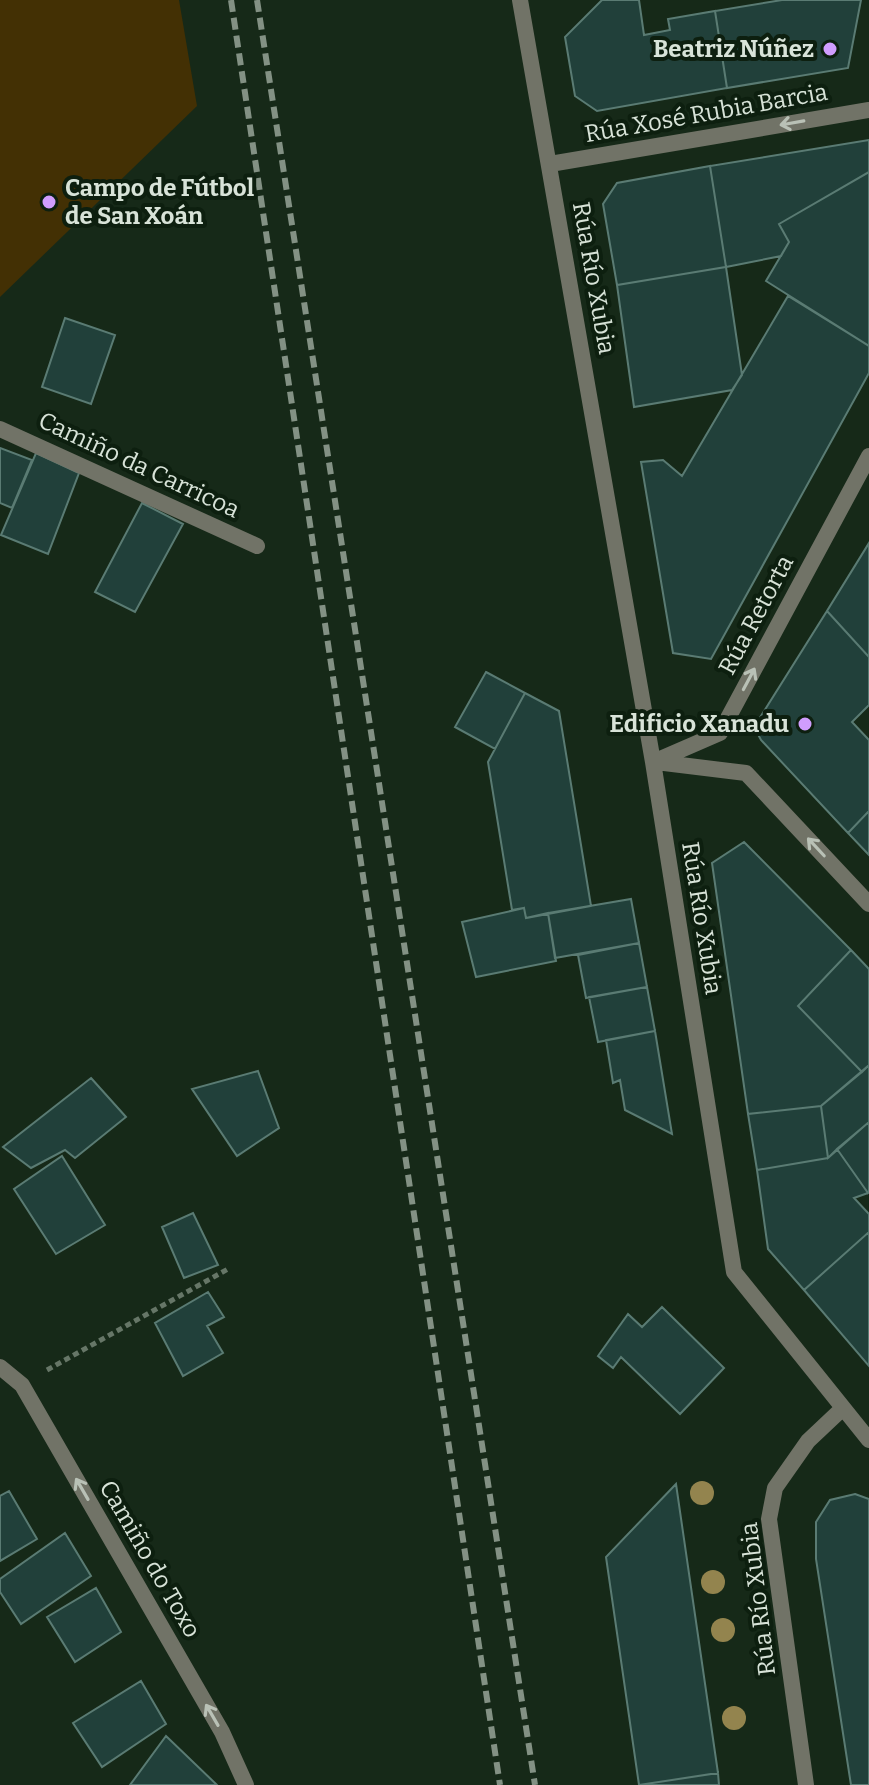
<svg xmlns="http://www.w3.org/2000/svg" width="869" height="1785" viewBox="0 0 869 1785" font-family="Bitter,serif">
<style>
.green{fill:#433004}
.building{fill:#21403a;stroke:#5a7b73;stroke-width:2}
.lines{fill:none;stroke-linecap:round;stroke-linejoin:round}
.path{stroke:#667667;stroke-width:5;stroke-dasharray:6 4;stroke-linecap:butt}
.minor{stroke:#717367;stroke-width:16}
.rail{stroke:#839184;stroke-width:6;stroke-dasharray:12 6;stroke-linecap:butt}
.tree{fill:#93844e}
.oneway{stroke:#b9c1b6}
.poi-dot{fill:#d09dfe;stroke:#0d1f0f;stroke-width:3}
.labels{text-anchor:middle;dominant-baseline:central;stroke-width:8;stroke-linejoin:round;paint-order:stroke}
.poi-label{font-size:24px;font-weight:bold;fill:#d8e3d8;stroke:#0d1f0f;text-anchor:end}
.street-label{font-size:24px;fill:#d8e3d8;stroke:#0d1f0f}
</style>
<rect width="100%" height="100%" fill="#162918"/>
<!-- green -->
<path class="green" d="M0 0H179L197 106 0 297Z"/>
<!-- building -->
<path class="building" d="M602 0H639L644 35 670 30 668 19 715 11 727 88 597 111 575 96 565 37Z
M782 0H861L848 68 727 88 715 11Z
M869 140V172L779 224 789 242 781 256 726 267 710 166Z
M710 166 726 267 617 285 603 204 617 183Z
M869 172V346L766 281 789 242 779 224Z
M726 267 742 375 732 390 634 407 617 285Z
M788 296 869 346V373L711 659 673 653 641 462 663 460 682 476Z
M65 318 115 335 91 404 42 387Z
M0 448 32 460 12 508 0 503Z
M36 453 79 473 48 554 1 535Z
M142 503 183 524 135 612 95 592Z
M869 543V657L827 611Z
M827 611 869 657V705L852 722 869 740V811L848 833 761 740 754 727Z
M486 672 525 693 495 749 455 727Z
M525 693 559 711 591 906 526 918 524 908 512 910 488 762Z
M869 811V855L848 833Z
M744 842 851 950 798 1006 862 1072 821 1106 748 1114 712 863Z
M631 899 639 943 555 958 548 913Z
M524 908 526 918 548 913 556 961 476 977 462 922Z
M639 943 647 987 586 998 578 955Z
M851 950 869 969V1065L862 1072 798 1006Z
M647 987 655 1031 598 1042 589 997Z
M655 1031 672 1134 625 1110 620 1080 613 1083 606 1040Z
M869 1065V1122L828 1158 821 1106Z
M258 1071 279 1128 237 1156 192 1089Z
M91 1078 126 1117 75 1158 65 1150 31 1168 3 1147Z
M821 1106 828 1158 757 1170 748 1114Z
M869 1122V1192L868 1193 837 1149Z
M837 1149 868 1193 854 1198 869 1214V1232L804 1290 768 1249 757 1170 828 1158Z
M62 1156 105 1225 56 1254 14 1189Z
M193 1213 218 1265 184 1278 162 1227Z
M869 1232V1366L804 1290Z
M208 1292 224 1317 207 1326 223 1353 183 1376 155 1323Z
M662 1307 724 1368 680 1414 621 1357 613 1368 598 1356 628 1314 642 1327Z
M676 1484 718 1773 639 1785 606 1557Z
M9 1491 37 1539 0 1561V1496Z
M855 1494 869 1499V1785H851L816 1559V1522L830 1500Z
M65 1533 91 1576 21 1624 0 1592V1579Z
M96 1588 121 1632 75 1662 47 1617Z
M141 1681 166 1724 102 1767 73 1723Z
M166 1736 217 1785H130Z
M718 1773 719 1785H639Z"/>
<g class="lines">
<!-- path -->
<path class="path" d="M47 1370 228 1269"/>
<!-- minor -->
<path class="minor" d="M520 0 653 762 734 1272 869 1440
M550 164 869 110
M0 429 257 546
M653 762 720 733 869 456
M656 762 746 773 869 904
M0 1367 22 1385 222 1732 246 1785
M806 1785 769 1519 775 1488 808 1441 843 1408"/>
<!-- rail -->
<path class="rail" d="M231 0 500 1785
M257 0 535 1785"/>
</g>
<!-- trees -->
<g class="tree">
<circle cx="702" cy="1493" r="12"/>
<circle cx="713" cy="1582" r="12"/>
<circle cx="723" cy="1630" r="12"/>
<circle cx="734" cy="1718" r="12"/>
</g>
<!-- one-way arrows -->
<defs><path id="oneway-shaft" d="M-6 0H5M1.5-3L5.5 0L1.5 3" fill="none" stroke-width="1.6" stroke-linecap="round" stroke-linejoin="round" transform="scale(2)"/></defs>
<g class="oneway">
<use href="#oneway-shaft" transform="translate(792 123) rotate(170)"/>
<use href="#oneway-shaft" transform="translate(749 679) rotate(-62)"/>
<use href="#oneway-shaft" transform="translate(816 847) rotate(-133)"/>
<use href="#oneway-shaft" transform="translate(82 1489) rotate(-120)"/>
<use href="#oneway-shaft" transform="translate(212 1715) rotate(-120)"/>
</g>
<!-- markers -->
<g class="poi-dot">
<circle cx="830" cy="49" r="8"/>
<circle cx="49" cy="202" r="8"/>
<circle cx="805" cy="724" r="8"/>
</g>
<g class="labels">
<!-- poi labels -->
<g class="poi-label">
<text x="814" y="49">Beatriz Núñez</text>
<text x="65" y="188" text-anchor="start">Campo de Fútbol<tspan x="65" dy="28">de San Xoán</tspan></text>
<text x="789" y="724">Edificio Xanadu</text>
</g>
<!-- street labels -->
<g class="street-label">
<text transform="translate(706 113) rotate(-10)">Rúa Xosé Rubia Barcia</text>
<text transform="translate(594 278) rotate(80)">Rúa Río Xubia</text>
<text transform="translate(139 465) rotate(25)">Camiño da Carricoa</text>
<text transform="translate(756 615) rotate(-62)">Rúa Retorta</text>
<text transform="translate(702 918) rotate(81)">Rúa Río Xubia</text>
<text transform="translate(150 1559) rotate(60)">Camiño do Toxo</text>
<text transform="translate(758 1599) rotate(-97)">Rúa Río Xubia</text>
</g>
</g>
</svg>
